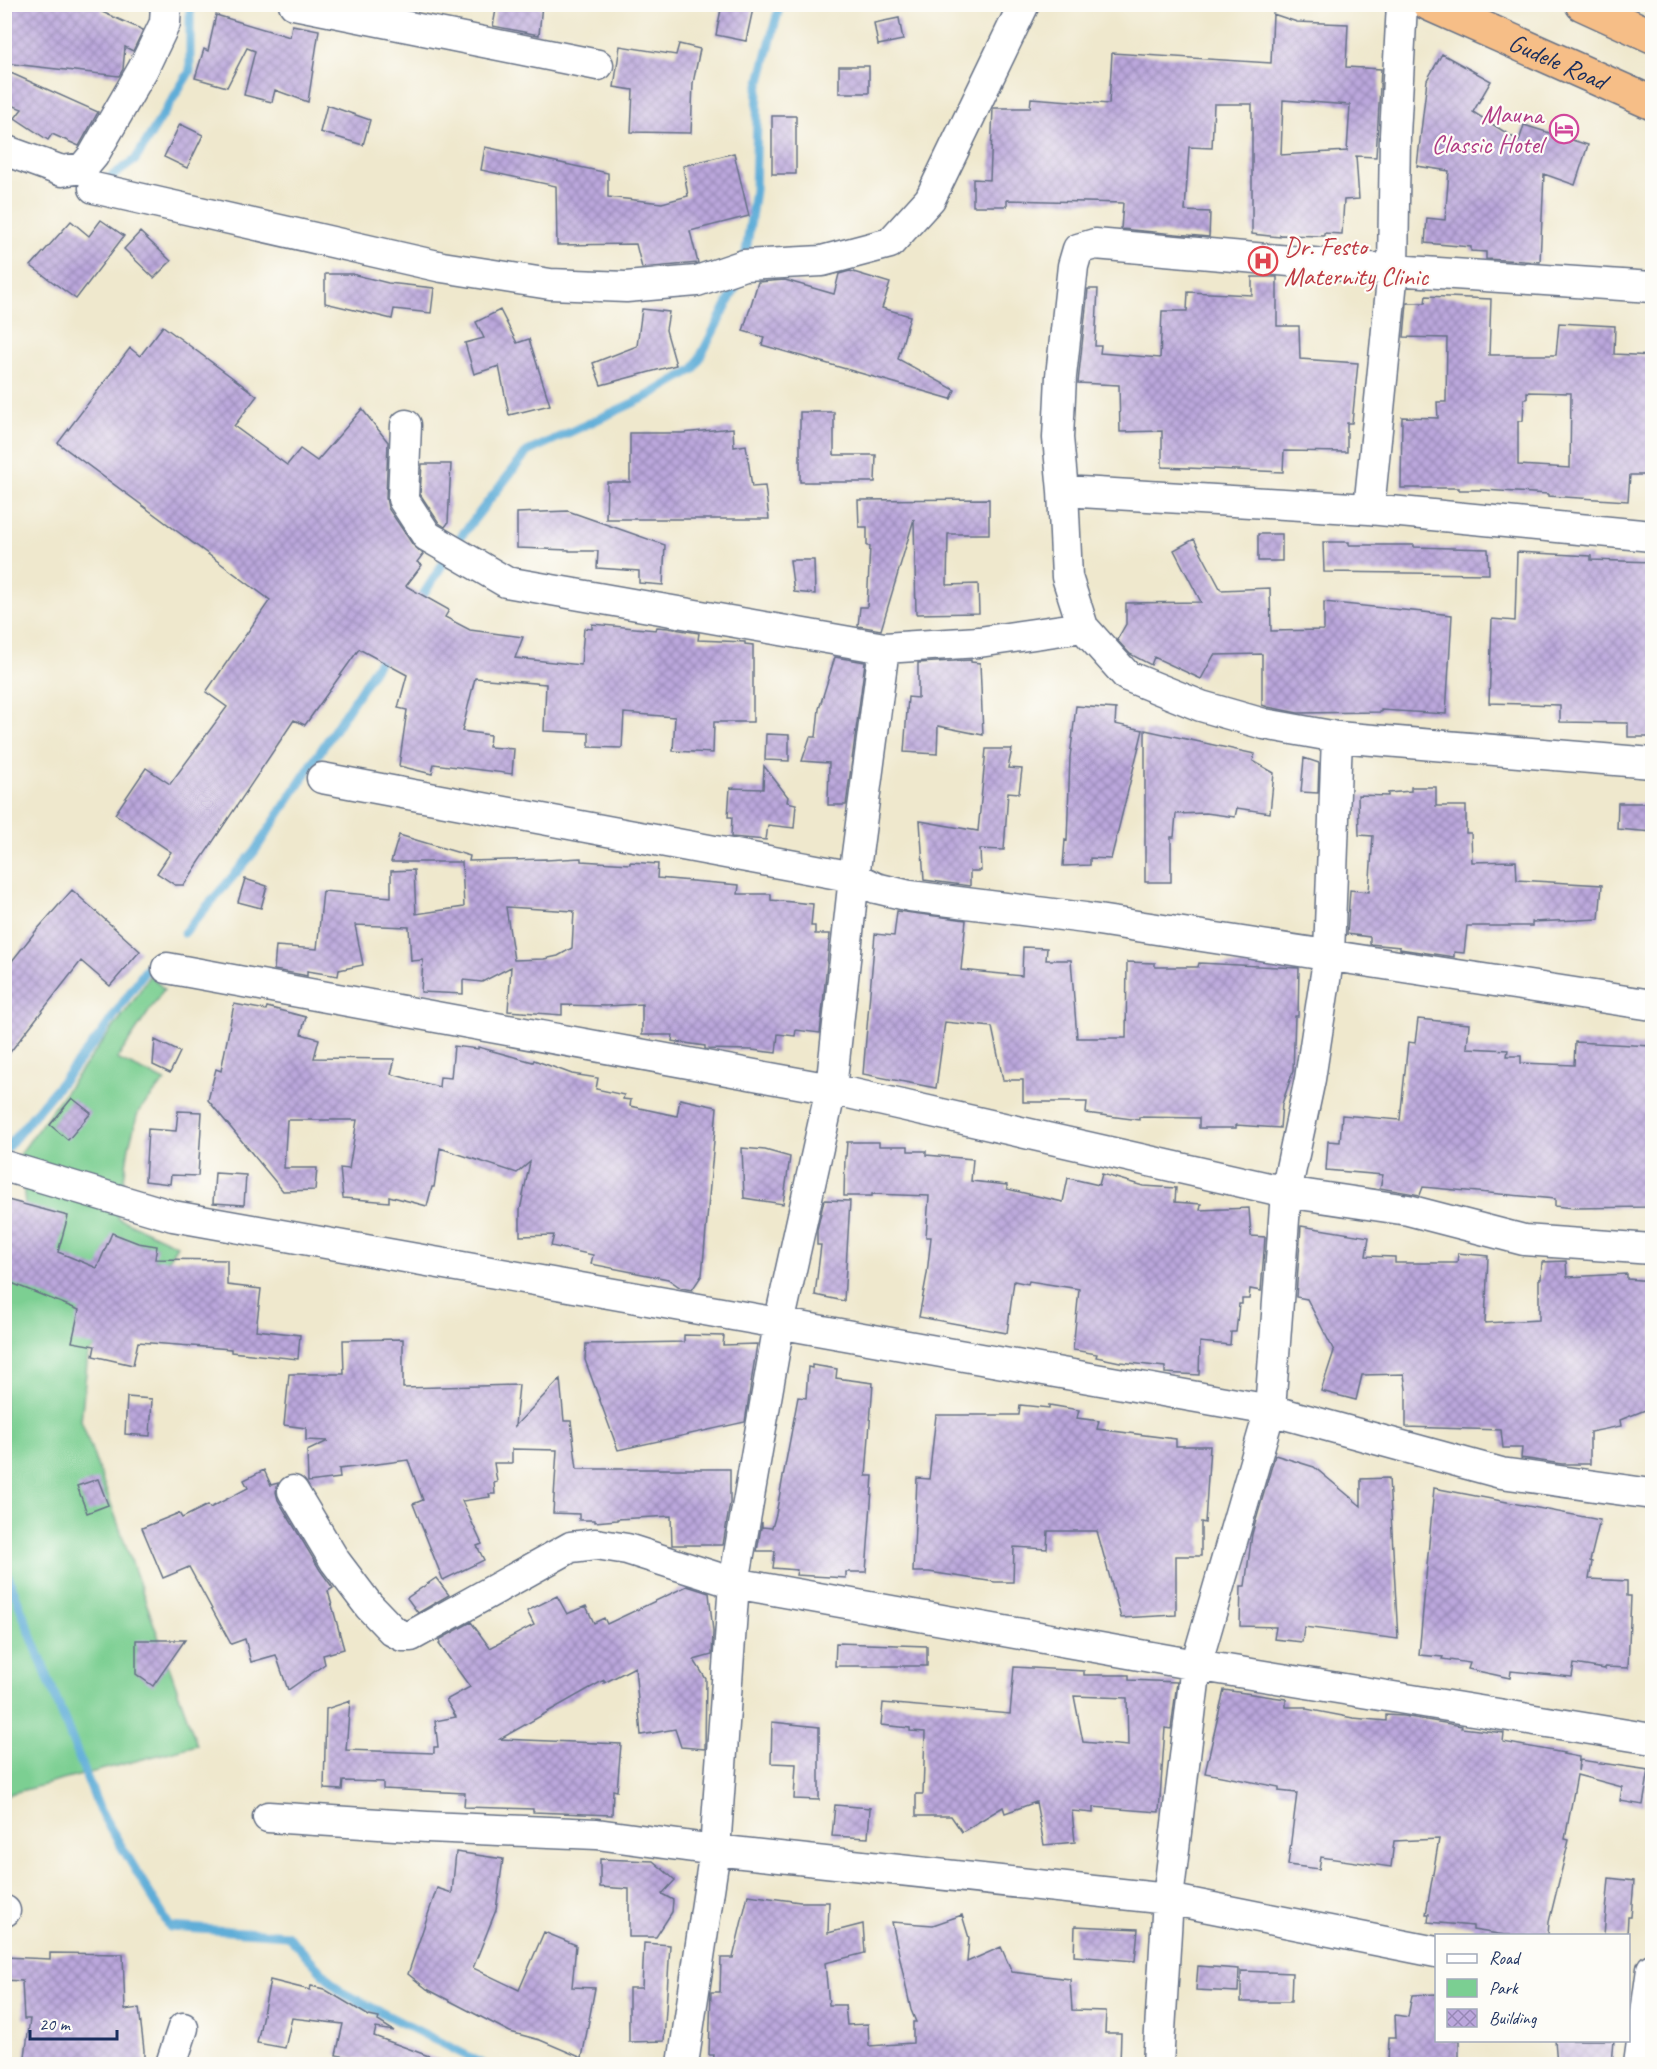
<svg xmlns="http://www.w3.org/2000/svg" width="1657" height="2069" viewBox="0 0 1657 2069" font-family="Caveat,sans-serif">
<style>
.green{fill:#7bcf92;stroke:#4b7f78;stroke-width:1.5}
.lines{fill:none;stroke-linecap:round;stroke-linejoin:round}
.stream{stroke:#5fadd8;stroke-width:9}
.building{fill:url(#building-cross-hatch);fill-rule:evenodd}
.minor-casing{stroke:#657085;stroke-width:33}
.trunk-casing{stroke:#657085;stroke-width:36}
.minor{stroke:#fff;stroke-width:30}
.trunk{stroke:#f6be87;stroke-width:33}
.labels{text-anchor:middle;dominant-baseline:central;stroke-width:4.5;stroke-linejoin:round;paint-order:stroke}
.street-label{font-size:26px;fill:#1b2f5e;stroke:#fdfcf7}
.hotel-label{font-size:26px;fill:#b23c85;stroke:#fdfcf7;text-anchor:end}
.health-label{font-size:26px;fill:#be3a42;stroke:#fdfcf7;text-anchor:start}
</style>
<defs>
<pattern id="building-cross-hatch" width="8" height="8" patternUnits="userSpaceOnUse" patternTransform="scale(1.5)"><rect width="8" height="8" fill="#bba7dc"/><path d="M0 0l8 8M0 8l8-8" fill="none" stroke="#9788b6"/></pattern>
</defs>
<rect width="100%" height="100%" fill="#fdfcf7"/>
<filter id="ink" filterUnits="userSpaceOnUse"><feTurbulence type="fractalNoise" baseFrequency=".0167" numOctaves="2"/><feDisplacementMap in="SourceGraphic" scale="12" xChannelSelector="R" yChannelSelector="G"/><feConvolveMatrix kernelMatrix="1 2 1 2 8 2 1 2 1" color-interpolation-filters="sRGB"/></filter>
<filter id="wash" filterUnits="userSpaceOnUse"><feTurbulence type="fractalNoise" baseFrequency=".008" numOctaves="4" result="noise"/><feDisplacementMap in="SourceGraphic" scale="24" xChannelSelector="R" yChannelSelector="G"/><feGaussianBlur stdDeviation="1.35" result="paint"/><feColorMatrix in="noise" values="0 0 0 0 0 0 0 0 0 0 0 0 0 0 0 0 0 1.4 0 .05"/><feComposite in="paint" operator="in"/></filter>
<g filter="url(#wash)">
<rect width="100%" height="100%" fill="#efe8cd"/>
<!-- green -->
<path class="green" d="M150 975 164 989 117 1059 165 1081 138 1112 129 1147 118 1218 177 1245 142 1302 88 1354 81 1420 197 1745 5 1795 4 1250 28 1236 20 1154 78 1074 132 1003Z"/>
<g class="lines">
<!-- stream -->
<path class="stream" d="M102 183 135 160 190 71V4
M745 259 755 190 758 89 780 4
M416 606 458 540 527 452 646 397 694 369 743 273
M184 933 254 852 387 650
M4 1151 99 1037 149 965
M4 1566 100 1811 170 1927 287 1935 341 1992 483 2064"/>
</g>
<g id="blocks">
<!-- building -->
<path class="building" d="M4 4H103L102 12 143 30 133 51 125 47 123 69 119 76 4 63Z
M497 4H542L539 35 493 26Z
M722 4H754L746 41 716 35Z
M1273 14 1297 22 1348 24 1346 67 1381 69 1376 157 1356 156 1359 199 1344 200 1342 234 1324 233V236L1280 235V237L1252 234V104H1214L1212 148 1189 147 1185 211 1210 212 1209 237 1121 229 1123 203 1007 200V206H973V179L990 180 993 108H1030L1031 98 1109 104 1112 53 1271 63ZM1283 100 1350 105 1347 151 1281 155Z
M216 15 290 37 292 25 319 30 308 102 275 90 272 102 244 95 255 51 247 48 227 87 195 78 204 49 208 51Z
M899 18 903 40 878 45 874 23Z
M679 44 700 49 693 83 691 133 631 132 633 90 614 87 620 46 676 55Z
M1442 54 1491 81 1473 112 1519 141 1524 125 1588 145 1575 185 1544 174 1540 262 1486 259V252L1471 251V247L1425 243 1427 218 1445 220 1449 171 1417 166 1427 80Z
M839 66H869V93H839Z
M4 70 98 112 79 146 52 134 48 140 15 118 22 109 4 102Z
M327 105 370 120 363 145 320 132Z
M772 116H796V174H772Z
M180 124 203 135 187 168 164 157Z
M485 147 608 173V197L662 203 688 196 683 166 734 153 749 216 690 231 698 263 642 268 636 244 557 245 556 186 481 170Z
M101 220 124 236 76 299 31 266 71 221 89 236Z
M140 232 171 261 154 278 124 249Z
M850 271 890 283 882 308 910 316 898 359 955 390 951 399 762 345 764 337 743 331 758 282 785 280 834 294 839 274Z
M325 274H352L388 283 434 288 431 313 394 309 392 319 325 303Z
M1252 277H1277V326H1299L1300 359 1358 363 1352 423H1347V452L1284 451 1283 472 1162 467V431L1120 432 1119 385 1078 383 1088 289H1098L1095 346H1101L1100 353 1160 358 1162 311H1187L1188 292 1252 295Z
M1426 296 1491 299 1489 355H1556L1559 323 1615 326 1614 354 1653 356V475H1630L1628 501 1548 496V494L1483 490H1459V488H1401L1402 417 1438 418 1437 402H1446L1447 338 1404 337 1407 303H1425ZM1527 392 1571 393 1570 468 1518 465V421H1523L1524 399H1527Z
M642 309 669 312 666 330 676 365 601 385 593 363 637 346Z
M500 310 517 343 529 339 550 405 509 415 499 366 474 374 465 343 484 338 476 322Z
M163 326 257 396 234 426 287 465 300 449 317 461 362 409 388 442 386 498 388 508 413 545 423 554 417 562 422 565 406 586 449 610 445 617 470 630 523 637 515 658 581 665 584 628 592 629V624L656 630 657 627 668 628 699 633 698 640 745 642V644L753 645V722H714L713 753 673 751 675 717 624 713 622 748 589 747V733L544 731 546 684 475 678 462 731 490 735 489 747 514 749 512 774 434 764 432 774 399 766 407 710 398 708 407 675 359 649 305 725 294 720 184 885H175L157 873 171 852 115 814 146 768 170 784 227 707 206 692 270 600 58 443 130 348 140 356Z
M800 412H834V455H876L875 482H800Z
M733 428 734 447 746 445 752 487 765 486 769 519H606L607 482H630V433H682Z
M422 464H451L448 523 445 527 439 523 420 494Z
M989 499V534H948L947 585 978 584 979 613 916 614 914 519 881 630 858 626 860 607H867L870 546H867V527H859L858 500Z
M568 511 665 545 663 585 639 583V571L597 568 598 551H569V550L517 548V513Z
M1258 534H1282V561H1258Z
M1194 539 1221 590 1270 588 1271 631 1324 630V602L1452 615 1446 714 1381 710V712L1298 713 1268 707 1262 705V654L1214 655 1201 679 1154 657 1151 665 1130 654 1117 640 1126 624V603L1201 602 1174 550Z
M1323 542H1349V545H1414V547L1488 549 1489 574 1324 572Z
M1517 552 1591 556V560L1653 562V737H1628V723L1560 722V705L1489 703 1492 619 1515 621Z
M790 560H814L815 594 794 592Z
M835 657 865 662 846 805H828L829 763 802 761 810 737H816L819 709Z
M971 660V662L980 663 983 735 938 726 937 754 904 752 908 697 918 698V663Z
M1076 706 1116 709 1115 724 1143 730 1111 859 1090 858V865L1063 866 1065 840 1067 841 1070 757Z
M1145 730 1255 754 1253 761 1274 773 1270 813 1237 808 1235 817 1206 813 1176 814 1174 837H1171V882H1145Z
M766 734 789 735V761L765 760Z
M986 749H1012L1008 768 1022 769 1019 793 1008 792 1004 850 980 849 981 871H970V886L924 880 920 821 978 831Z
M1304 758 1319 763 1318 793 1301 792Z
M764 766 788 797 787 802 796 804 794 828 768 825 766 840 731 837 732 817H728L730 788 763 789Z
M1411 787H1436V806H1466V833H1471L1472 862 1516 861 1517 880 1602 885 1599 919 1532 922V926H1467L1464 953 1454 952V957L1400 949V947L1370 944V937L1347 934 1350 890 1369 892 1373 836 1359 835 1358 795 1388 796V793L1411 791Z
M1618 803H1653V832L1617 829Z
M399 835 470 856 469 861 546 859V860L581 858V861L630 864V862L658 864 657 878 739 885 738 894H771V900L813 904 811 926H815V934H830L820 1033 796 1030 795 1036 778 1034 776 1053 752 1050 705 1049V1046L672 1041 673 1035H642V1004L606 1006 562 1005V1015L508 1011 511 967 482 982 463 980V994L421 992 423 960 411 961 409 927 355 925 363 965 339 970 338 976 307 971V976L303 975 274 970 276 946 317 949 323 891 391 897V871L414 870 416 914 464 907 462 862H391ZM506 907 574 911 572 948 558 956 544 959 514 960Z
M245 879 267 886 261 908 238 902Z
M72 890 140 951 110 986 81 961 4 1060V971L35 932Z
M897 911 966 920 961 970 1022 976 1023 947 1047 948 1046 960H1071L1077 1038H1126L1127 962 1155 963V967H1198L1199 963 1299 968 1298 1016H1295L1293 1071 1282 1104 1280 1128 1236 1125V1128H1199V1118L1139 1117V1120L1086 1113 1087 1102H1023V1080H1003L992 1027 945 1022 936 1088 863 1074 875 934 894 936Z
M234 1004 266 1010 267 1007 306 1017 301 1034 319 1039 314 1058 395 1059 391 1074 439 1087 440 1077 451 1078 454 1046 478 1049V1047L533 1062 534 1060 572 1074 598 1078 596 1089 624 1095 623 1099 631 1100 630 1106 677 1116 680 1099 717 1107 702 1275 692 1290 681 1288 668 1279 591 1264 593 1255 551 1246 554 1235 520 1236V1210L530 1162 517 1173 440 1148 434 1187H432L427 1206 389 1196V1202L343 1198 340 1168 349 1169 357 1120H287L284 1168H317L315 1190 283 1191 208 1100 216 1069 221 1071Z
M1418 1019 1469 1024 1467 1048 1508 1050 1507 1056H1521V1063L1574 1065 1575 1042 1652 1046 1650 1093H1653V1174H1647L1649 1207 1574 1208 1555 1206V1199L1423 1187 1420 1195 1380 1188 1383 1175 1326 1170 1328 1141 1340 1142 1342 1115 1400 1120 1408 1042 1415 1043Z
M155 1040 180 1052 170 1073 153 1065Z
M72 1098 91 1113 68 1140 50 1125Z
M178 1111 202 1112 198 1176 171 1175 170 1184 145 1181 148 1129 176 1131Z
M847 1142H879V1146H908V1151H926V1155L973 1159 971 1181 1007 1185V1189L1063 1202 1068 1178 1099 1185 1102 1174 1143 1186 1176 1188 1175 1202 1201 1204 1200 1210 1249 1208 1251 1236 1265 1237 1261 1291 1250 1289 1249 1299H1242V1304H1239L1236 1332H1231L1230 1345 1200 1342 1199 1375 1165 1373V1367L1120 1362 1096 1357 1097 1354 1073 1350 1079 1289 1029 1281 1028 1284 1014 1281 1007 1333 919 1317 927 1274 931 1237H926L929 1196 872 1194V1196H844L845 1156H846Z
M742 1148 765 1150 790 1157 783 1204 744 1198Z
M215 1173 246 1175 244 1205 213 1203Z
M4 1199 68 1216 58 1252 97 1268 112 1233 138 1243 157 1246 155 1259 227 1260V1285L261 1289 256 1330 300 1335 298 1359 231 1352V1349L138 1342 133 1365 93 1356 95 1346 72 1342 79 1310 4 1280Z
M824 1200 850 1201 844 1301 815 1295 821 1245H817V1230Z
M1301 1226 1369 1237 1366 1256 1395 1257V1263H1457L1458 1253 1488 1256 1485 1323 1539 1320V1279H1541L1542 1262 1566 1261 1567 1277 1627 1274V1279L1653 1281V1407L1620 1420 1621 1426 1590 1432V1464H1562L1521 1458 1522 1448H1503L1501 1430 1406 1427V1389L1404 1374 1362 1375 1356 1400 1321 1391 1334 1351 1307 1299 1296 1297Z
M684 1335 724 1336 723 1345 757 1344 745 1422 618 1450 585 1360 586 1344 684 1342Z
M403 1339V1388L519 1385 515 1426 560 1379 564 1421H571L577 1469H730V1503L723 1545H672L671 1516 617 1519V1520L595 1522V1520H579V1514L553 1513 557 1450 512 1449V1463H494L497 1482 494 1483 495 1494H489L490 1497 462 1501 482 1544 477 1546 484 1560 443 1580 413 1504 423 1500 408 1460 339 1469 340 1478 308 1482 307 1451 328 1441 306 1440V1428L284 1425 289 1374H344L343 1340Z
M812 1365 837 1369 836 1378 873 1383 866 1476H873L866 1572H846V1578L796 1575 797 1570 773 1568 775 1551H757L762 1522V1527L772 1528 776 1514 798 1397 806 1398 808 1367 812 1368Z
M127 1397 152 1399 150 1436 125 1434Z
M1020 1405 1049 1408V1405L1079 1410 1077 1418 1099 1421 1097 1429 1176 1439V1446H1210L1205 1523 1201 1522V1556H1176V1615L1121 1618 1097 1531H1048L1047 1549 1014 1547 1013 1582H995L929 1572H913L917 1478 929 1479 936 1415H1019Z
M1275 1455 1314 1467 1361 1506V1479L1389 1478 1398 1639 1304 1627 1302 1642 1274 1639 1276 1627 1240 1626 1241 1586H1245L1252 1534Z
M264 1470 271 1485 278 1483 276 1492 278 1500 320 1570 333 1588 328 1591 344 1649 323 1655 325 1664 288 1690 276 1655 251 1662 245 1639 231 1644 189 1567 163 1578 142 1528 179 1513 182 1518 208 1505 210 1508 248 1488 244 1480Z
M98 1479 108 1505 87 1513 77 1486Z
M1434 1488 1600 1520 1590 1561 1592 1562 1589 1579 1627 1581V1596H1631L1628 1668 1605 1667V1669L1574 1664 1572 1677 1511 1671 1510 1678 1468 1669 1470 1663 1442 1659 1443 1657 1419 1655Z
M436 1578 449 1595 418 1613 407 1598Z
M687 1586 709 1593 713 1632 712 1655 694 1660 706 1679 705 1749 681 1747 675 1729 641 1735 635 1667 604 1683V1680L500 1739 621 1744 617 1791 613 1790 612 1815 533 1812V1809L464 1807 465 1793 383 1789V1782L343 1781 342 1790 324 1789 326 1709 350 1701 346 1750 434 1753V1747H438L435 1721 456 1717 446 1700 470 1687 439 1644 440 1643 439 1640 471 1622 490 1648 534 1625 527 1611 557 1596 567 1614 586 1606 594 1623 604 1618 607 1624Z
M136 1640H185L153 1686 136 1674Z
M836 1643 927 1646V1666H835Z
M1014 1667 1084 1671V1675H1129V1680L1177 1682 1171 1729 1165 1728 1159 1812 1093 1807V1813L1072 1811 1075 1842 1044 1845 1036 1802 1005 1813 1003 1807 962 1832 951 1816H916V1794H923L925 1732 910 1731V1728L881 1725 883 1703 1010 1714ZM1074 1696 1127 1698 1128 1746 1083 1742Z
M1224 1690 1286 1699V1707H1306V1709L1353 1718 1386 1721V1715L1403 1716 1462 1726 1461 1728 1504 1733 1503 1742 1564 1753 1563 1754 1579 1757 1578 1771 1580 1760 1649 1770 1643 1805 1620 1801 1622 1787 1577 1775 1565 1839 1569 1840 1549 1922 1548 1935H1505L1473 1930V1926L1428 1922 1429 1914H1426L1439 1839 1394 1841 1391 1867 1321 1857 1319 1869 1288 1865 1297 1793 1279 1791V1787L1205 1773Z
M772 1722 819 1727V1800L794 1799 796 1764 771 1763Z
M835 1805 870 1808 868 1838 832 1836Z
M456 1852 503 1859 496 1910 473 1968 519 1990 544 1932 576 1945 572 1987 595 1988 582 2058 540 2040 510 2032 427 1989 408 1974 437 1888 452 1893Z
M600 1859 653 1861 675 1880 662 1894 673 1900 672 1912 656 1937H629V1889L600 1887Z
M1609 1878 1634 1881 1631 1917H1628L1627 1935H1604Z
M748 1895 800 1902H829L828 1933 863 1924 865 1953 825 1963 829 2005H845L847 2025 868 2024 869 2046 913 2043V2022H916L911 2010 892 1922 933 1925 962 1915 969 1938 967 1962 1001 1947 1012 1972 1070 1979 1072 2010 1106 2011 1105 2033H1121L1120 2064H713L714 2055H709L711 1992H720L721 1958H733Z
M1075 1926 1138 1929 1135 1961 1074 1956Z
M644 1943 670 1945 664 2041 629 2042V1988H642Z
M50 1953 123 1954 125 2010 139 2008 144 2050V2064H24L30 2019H24L22 1981 4 1980V1957L50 1959Z
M1198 1966 1239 1969 1238 1992 1196 1990Z
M1241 1971 1292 1973 1291 2002H1241Z
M270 1980 310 1990 311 1986 324 1989 369 2016 379 2018 378 2021 394 2031 376 2028 374 2036 445 2062 444 2064H386L336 2055 343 2024 292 2018 285 2048 257 2043Z
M1437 1994V2040H1459V2064H1388L1389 2037H1396L1395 2015 1408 2017 1412 1995Z
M1555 2040H1614L1612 2064H1557Z"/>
</g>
</g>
<g filter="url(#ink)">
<use href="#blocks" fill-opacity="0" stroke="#657085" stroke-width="1.5"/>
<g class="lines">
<!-- minor casing -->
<g class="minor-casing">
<path id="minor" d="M294 4 598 65
M4 150 62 171 83 168 93 156 143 69 165 23 166 4
M94 188 442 267 550 284 626 287 697 281 744 265 822 261 890 243 930 199 1024 4
M1652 287 1393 270 1095 244 1078 249 1073 266 1061 376 1058 438 1063 491 1067 577 1083 627 1127 676 1201 706 1264 724 1337 737 1652 763
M406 425 403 499 427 536 506 582 884 648 979 642 1083 627
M1063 491 1369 509 1652 536
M1369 509 1393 270 1395 135 1402 4
M322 778 854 877 876 888 910 896 1085 918 1652 1005
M167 968 831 1089 1286 1192 1408 1210 1524 1240 1652 1249
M4 1166 173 1216 1270 1410 1501 1473 1652 1494
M293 1491 335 1561 369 1606 393 1631 402 1636H411L571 1547 596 1544 627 1549 734 1583 1196 1665 1652 1739
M268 1817 427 1827 597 1834 715 1850 1168 1899 1436 1952
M4 1911H5
M171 2064 183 2028
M683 2064 715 1850 734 1583 779 1324 831 1089 854 877 884 648
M1158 2064 1168 1899 1196 1665 1270 1410 1286 1192 1310 1079 1329 954 1337 737
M1639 2064 1652 1969"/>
</g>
<!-- trunk casing -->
<g class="trunk-casing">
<g id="trunk">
<path id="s1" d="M1429 4 1652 103"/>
<path d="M1582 4 1652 36"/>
</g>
</g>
<!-- minor -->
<use href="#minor" class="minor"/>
<!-- trunk -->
<use href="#trunk" class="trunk"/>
</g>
</g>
<!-- icons -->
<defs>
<g id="hotel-ring" transform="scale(1.5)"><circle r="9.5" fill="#fdfcf7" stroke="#d1479c" stroke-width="1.5"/><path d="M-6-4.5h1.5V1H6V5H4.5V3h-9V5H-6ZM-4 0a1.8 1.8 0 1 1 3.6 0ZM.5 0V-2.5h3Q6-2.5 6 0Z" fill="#d1479c"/></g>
<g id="hospital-ring" transform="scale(1.5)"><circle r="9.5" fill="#fdfcf7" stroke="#e0444e" stroke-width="1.5"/><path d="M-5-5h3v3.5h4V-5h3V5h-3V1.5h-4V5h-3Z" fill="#e0444e"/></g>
</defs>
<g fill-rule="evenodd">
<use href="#hotel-ring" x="1564" y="129"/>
<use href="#hospital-ring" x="1263" y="261"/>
</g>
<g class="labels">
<!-- street labels -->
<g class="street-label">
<text stroke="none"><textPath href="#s1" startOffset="141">Gudele Road</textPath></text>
</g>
<!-- hotel labels -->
<g class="hotel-label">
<text x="1543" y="114">Mauna<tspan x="1543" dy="30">Classic Hotel</tspan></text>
</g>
<!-- health labels -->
<g class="health-label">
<text x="1284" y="246">Dr. Festo<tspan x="1284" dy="30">Maternity Clinic</tspan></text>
</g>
</g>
<!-- margin -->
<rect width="1657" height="2069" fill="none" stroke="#fdfcf7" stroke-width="24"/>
<!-- legend -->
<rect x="1435" y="1934" width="195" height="108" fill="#fdfcf7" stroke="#a3aaba" stroke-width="1.5"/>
<rect x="1447" y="1954" width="30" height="9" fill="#ffffff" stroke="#a3aaba" stroke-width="1.5"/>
<text x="1489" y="1964" font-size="18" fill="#1b2f5e">Road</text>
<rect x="1447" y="1979" width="30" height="18" fill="#7bcf92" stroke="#a3aaba" stroke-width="1.5"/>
<text x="1489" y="1994" font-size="18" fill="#1b2f5e">Park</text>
<rect x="1447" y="2009" width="30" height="18" fill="url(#building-cross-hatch)" stroke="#a3aaba" stroke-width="1.5"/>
<text x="1489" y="2024" font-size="18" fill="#1b2f5e">Building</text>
<!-- scale -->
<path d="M30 2030v9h87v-9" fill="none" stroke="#1b2f5e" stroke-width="3"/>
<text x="39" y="2030" font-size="18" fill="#1b2f5e" stroke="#fdfcf7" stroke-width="4.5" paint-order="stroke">20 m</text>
</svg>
